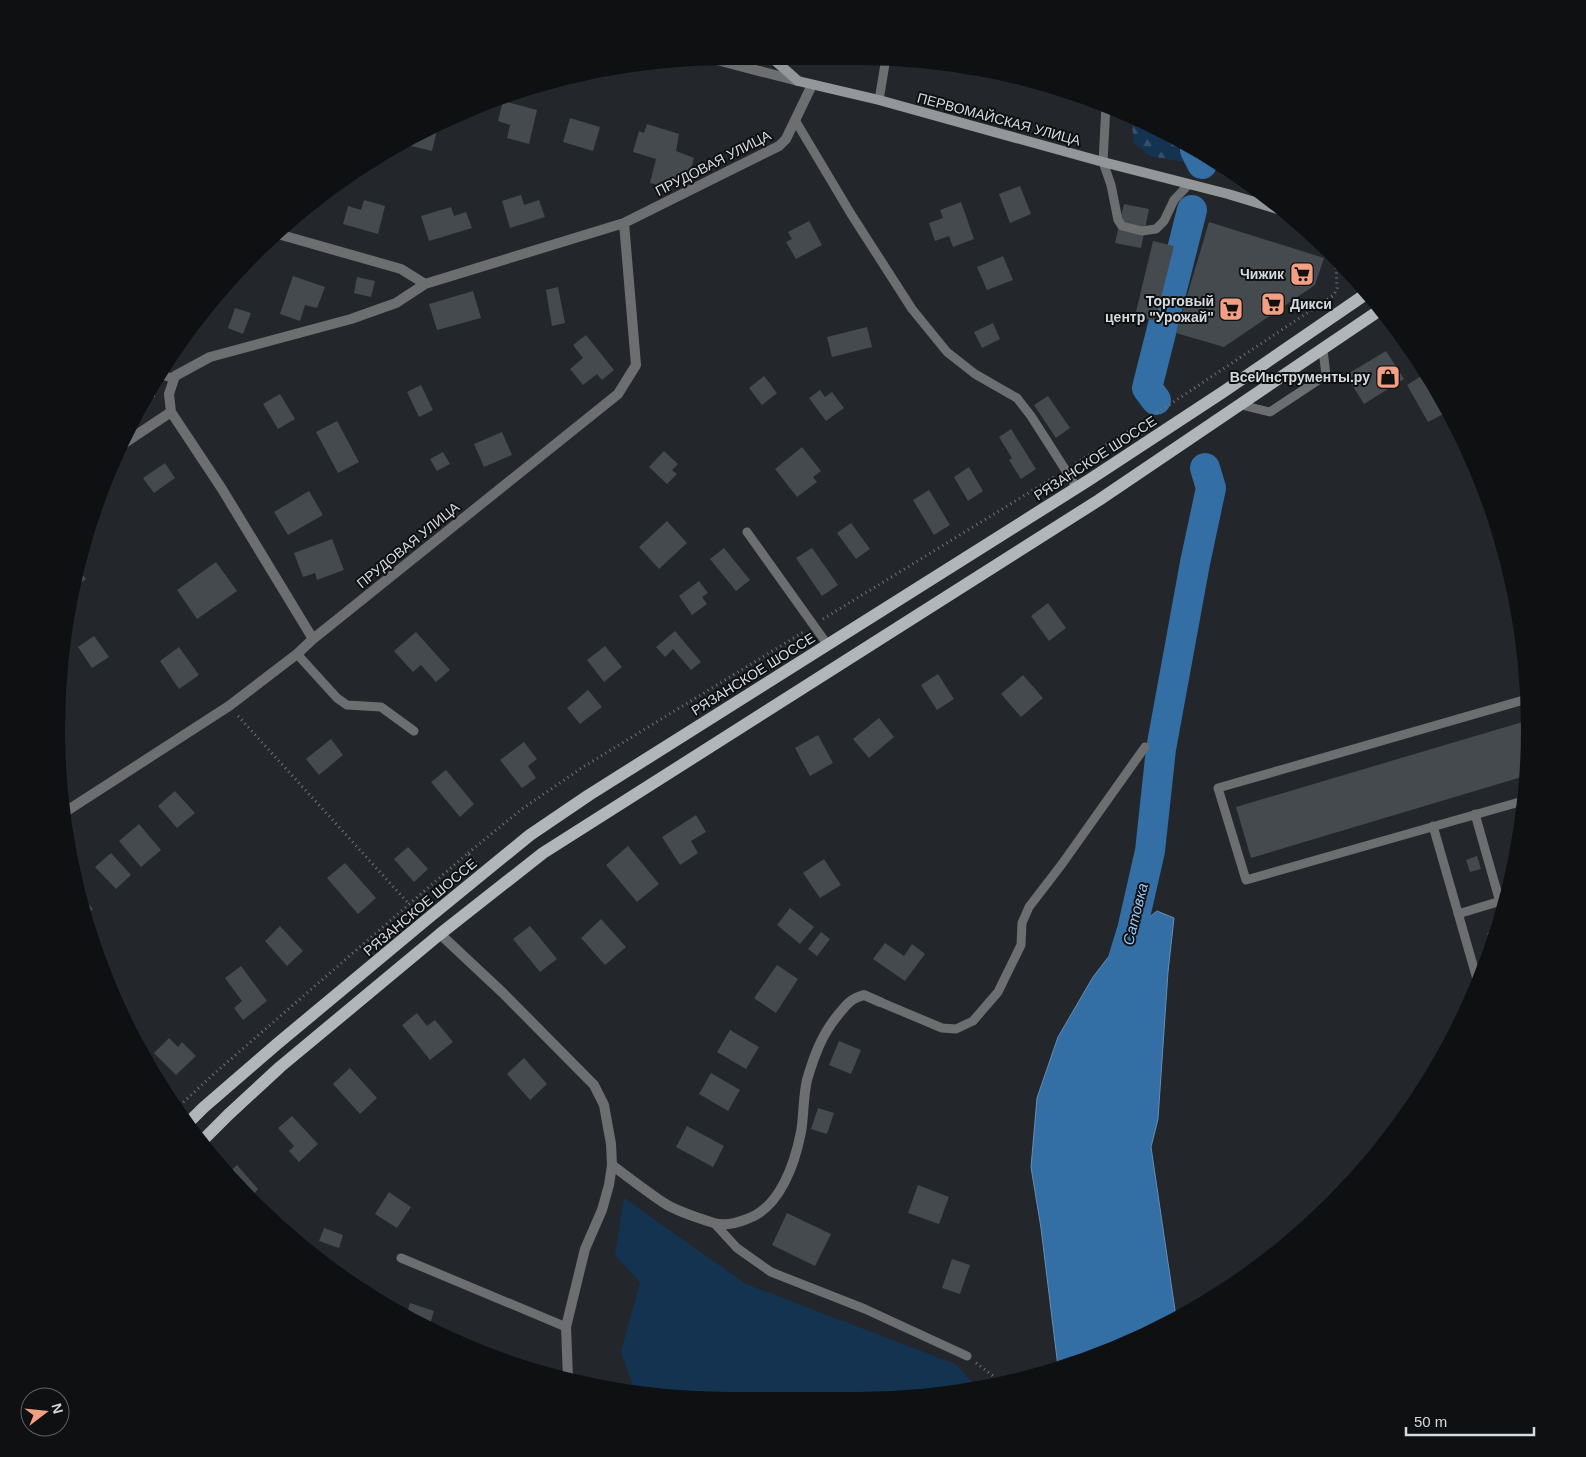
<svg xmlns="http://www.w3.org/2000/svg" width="1586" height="1457" viewBox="0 0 1586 1457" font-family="Arial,sans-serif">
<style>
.green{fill:#133350}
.forest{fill:url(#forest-firs)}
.water{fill:#336ea5;stroke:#648eb6}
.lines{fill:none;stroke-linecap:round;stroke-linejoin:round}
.river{stroke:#336ea5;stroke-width:30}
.building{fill:#454a4f}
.path{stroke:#73767a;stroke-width:3;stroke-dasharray:1 4;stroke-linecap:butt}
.service{stroke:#6c6e70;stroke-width:9}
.minor{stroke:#6c6e70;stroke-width:10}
.secondary{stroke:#93979a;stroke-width:10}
.primary{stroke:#b1b6bb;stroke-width:12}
.labels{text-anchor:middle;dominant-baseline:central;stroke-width:4;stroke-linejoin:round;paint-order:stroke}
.street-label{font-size:14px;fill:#d7dadd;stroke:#0e1012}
.poi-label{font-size:14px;font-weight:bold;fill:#d7dadd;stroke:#0e1012;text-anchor:end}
.water-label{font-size:15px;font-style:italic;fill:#98c6f4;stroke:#0e1012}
</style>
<defs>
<pattern id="forest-firs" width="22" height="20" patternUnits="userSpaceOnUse" patternTransform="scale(1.25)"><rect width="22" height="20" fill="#133350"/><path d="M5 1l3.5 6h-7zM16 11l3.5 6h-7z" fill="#355069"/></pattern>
</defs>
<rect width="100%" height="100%" fill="#23272c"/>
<!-- green -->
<path class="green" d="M624 1198 746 1284 955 1364 979 1389 858 1401 636 1394 621 1352 640 1282 615 1255Z"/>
<!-- forest -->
<path class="forest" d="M1131 116 1231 170H1232L1150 156 1134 143Z
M141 408 139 424 124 435 126 431Z"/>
<!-- water -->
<path class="water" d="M1157 911 1174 918 1168 972 1158 1119 1151 1147 1176 1317 1114 1350 1058 1367 1041 1228 1031 1167 1037 1098 1058 1037 1093 977 1123 938Z"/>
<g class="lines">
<!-- river -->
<path class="river" d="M1195 150 1202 164
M1156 400 1147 388 1192 210
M1120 969 1132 930 1150 851 1161 749 1195 563 1211 488 1205 468"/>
</g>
<!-- building -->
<path class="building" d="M503 101 537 110 529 144 507 138 510 125 498 121Z
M570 118 600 127 593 151 563 142Z
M647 124 679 134 676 151 694 158 687 185 673 181 671 189 650 183 656 159 633 152 639 131 644 133Z
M431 125 438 126 432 151 411 146 414 136Z
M1020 186 1031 214 1010 223 999 194Z
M521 195 524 205 539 200 545 217 510 228 502 201Z
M364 200 385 206 378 234 343 224 348 206 361 210Z
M961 202 974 239 953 247 949 236 935 241 929 223 943 218 940 210Z
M1124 204 1149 209 1141 248 1115 243Z
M451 207 454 216 466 212 472 228 429 241 421 216Z
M809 221 822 245 796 259 786 242 792 239 788 232Z
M1209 222 1324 258 1315 285 1224 347 1176 333Z
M1153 241 1174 246 1155 321 1135 316Z
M1003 256 1013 280 987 290 977 267Z
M293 276 325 287 317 308 305 305 300 321 280 314Z
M357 277 375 281 371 297 354 293Z
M558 287 565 323 552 326 546 290Z
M473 291 481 318 437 330 429 304Z
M235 308 251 313 243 334 228 328Z
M993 323 1000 339 982 348 974 332Z
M867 327 872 347 832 357 827 337Z
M586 335 614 370 602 380 597 374 583 385 570 369 583 358 573 345Z
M1386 351 1404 379 1364 404 1346 375Z
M1426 373 1447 412 1428 422 1407 385Z
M764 376 777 393 762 405 749 388Z
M421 385 433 410 419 417 407 392Z
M820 390 825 397 832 392 844 408 826 421 809 398Z
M280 394 295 419 278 429 263 404Z
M1048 396 1070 428 1056 438 1034 405Z
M337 421 359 462 338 473 316 432Z
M1011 429 1036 469 1021 479 1009 460 1012 458 999 437Z
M502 432 512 455 484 467 474 444Z
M802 447 821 471 813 477 817 482 797 497 775 469Z
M664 451 678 464 672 470 677 474 667 484 649 467Z
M443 452 450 464 437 471 430 459Z
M165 463 175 478 154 493 143 478Z
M969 467 983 491 968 501 954 477Z
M929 490 950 525 934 535 913 500Z
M309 491 323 515 288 535 274 512Z
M667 521 687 543 659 569 639 547Z
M851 523 870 549 856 559 837 533Z
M332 539 344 570 317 580 315 573 303 577 294 553Z
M724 548 750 580 736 591 710 559Z
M812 548 838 585 822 596 796 558Z
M216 562 237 591 197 619 177 590Z
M77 568 86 579 75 587Z
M699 581 708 593 702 597 707 604 692 615 679 596Z
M1048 603 1066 628 1049 641 1031 616Z
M675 631 701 662 691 670 673 649 665 657 656 647Z
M416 632 450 670 436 682 421 665 413 672 394 651Z
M94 636 109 657 92 668 78 647Z
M605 646 622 667 604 682 587 660Z
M179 647 199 675 179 689 160 661Z
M938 674 954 699 937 710 921 685Z
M1023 675 1043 698 1021 717 1001 694Z
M588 690 602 707 580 724 567 708Z
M879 718 894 737 869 758 853 739Z
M1529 720 1530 729 1525 776 1251 858 1236 807Z
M818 735 833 763 810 776 795 748Z
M331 739 343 755 319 775 306 759Z
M524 742 537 759 528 766 536 778 522 788 500 760Z
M446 770 474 804 460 817 431 782Z
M175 791 195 813 177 828 158 806Z
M696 815 706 832 691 841 698 853 680 865 662 837Z
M139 824 161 850 141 867 119 841Z
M628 846 659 884 637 902 606 865Z
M408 847 428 869 414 882 394 859Z
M111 853 131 875 116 889 95 867Z
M1477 856 1481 869 1470 872 1466 860Z
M824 859 841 885 820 898 803 873Z
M345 863 376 898 358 914 327 878Z
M79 893 93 909 86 915Z
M790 908 814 927 800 944 777 925Z
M601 919 626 947 605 965 581 938Z
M280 926 303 951 287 966 265 941Z
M530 926 557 959 540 972 513 939Z
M1495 931 1491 946 1487 933Z
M821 932 830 939 817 956 808 949Z
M885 943 904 956 912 944 925 954 905 981 873 959Z
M777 965 798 979 776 1013 754 998Z
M241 966 267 1001 243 1020 234 1008 242 1001 225 978Z
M417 1013 427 1026 435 1020 453 1042 430 1060 402 1025Z
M730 1030 759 1047 746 1069 717 1052Z
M169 1038 178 1047 182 1042 196 1056 176 1075 154 1053Z
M839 1041 861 1050 851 1074 829 1065Z
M524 1058 547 1084 530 1100 507 1074Z
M350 1068 377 1098 360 1114 333 1084Z
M711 1073 740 1090 728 1111 699 1094Z
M818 1108 834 1113 827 1134 811 1129Z
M292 1116 318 1144 299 1162 289 1151 294 1146 278 1128Z
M687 1126 724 1146 713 1167 676 1147Z
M237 1165 258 1189 252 1196 230 1171Z
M918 1185 949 1197 939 1224 908 1213Z
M389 1192 411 1207 397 1228 375 1214Z
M787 1213 831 1234 815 1266 772 1245Z
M324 1228 343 1235 339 1248 319 1241Z
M952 1259 970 1265 960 1294 942 1288Z
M410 1303 434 1311 429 1327 406 1317Z
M499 1354 525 1364 523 1368 513 1365 497 1358Z"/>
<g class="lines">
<!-- path -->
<path class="path" d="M149 396 158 395
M1076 463 1139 425 1334 295 1337 288 1336 263
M823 619 1056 476
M238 716 409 904
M468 853 522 809 583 767 805 631
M1469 993 1471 1000
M176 1109 216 1072 468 853 476 863
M976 1363 996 1378 999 1385"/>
<!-- service -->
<path class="service" d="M879 100 886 58
M1106 105 1103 162 1111 185 1118 220 1122 226 1142 231 1156 229 1164 221 1174 200 1189 184
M795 120 851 214 912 309 947 352 975 374 1017 398 1031 416 1077 488
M163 375 174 379
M1241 405 1270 412 1326 375 1323 350
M747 532 827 644
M297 654 337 698 347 705 381 707 414 731
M1523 801 1246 880 1218 788 1527 699
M1475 814 1500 902
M1433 826 1479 986
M1458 914 1504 900
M880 1002 942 1028 956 1029 973 1021 998 992 1021 945 1022 923 1029 907 1062 864 1145 747
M715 1224 737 1248 771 1272 865 1309 967 1356
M401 1258 566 1327"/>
<!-- minor -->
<path class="minor" d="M709 58 798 81
M278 234 401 269 425 284
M120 446 171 412
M313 639 222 489 171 412 169 394 175 376 210 357 351 319 396 303 425 284 624 223 779 146 786 139 812 85
M65 812 229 706 297 654 313 639 618 394 636 365 624 223
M440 934 503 993 594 1085 604 1105 611 1144 612 1165 609 1185 602 1210 585 1249 566 1327 568 1378
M612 1165C629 1178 646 1191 664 1203 675 1210 701 1219 714 1223 724 1226 737 1223 747 1219 780 1208 795 1163 801 1132 804 1115 803 1097 807 1080 814 1056 822 1034 838 1015 847 1004 850 999 864 995L880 1002"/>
<!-- secondary -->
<path class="secondary" d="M771 57 798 81 879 100 1103 162 1228 194 1281 210"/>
<!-- primary -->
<path class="primary" d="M188 1123 203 1108 277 1044 426 920 530 835 589 795 1089 480 1223 392 1366 294
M203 1140 228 1115 280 1067 440 934 543 853 1099 500 1380 310"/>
</g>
<!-- icons -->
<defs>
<g id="supermarket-square" transform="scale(1.25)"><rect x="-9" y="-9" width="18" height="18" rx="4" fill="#f39f84" stroke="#0e1012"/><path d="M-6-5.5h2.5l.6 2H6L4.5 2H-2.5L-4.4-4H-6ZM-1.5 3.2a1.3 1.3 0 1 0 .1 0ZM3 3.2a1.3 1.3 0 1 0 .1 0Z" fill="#111"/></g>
<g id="shop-square" transform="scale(1.25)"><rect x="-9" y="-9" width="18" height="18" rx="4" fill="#f39f84" stroke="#0e1012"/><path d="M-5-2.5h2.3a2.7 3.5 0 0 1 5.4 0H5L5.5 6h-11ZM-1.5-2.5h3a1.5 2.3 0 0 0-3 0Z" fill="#111"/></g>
</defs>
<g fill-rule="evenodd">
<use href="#supermarket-square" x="1302" y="274"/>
<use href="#supermarket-square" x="1273" y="304"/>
<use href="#supermarket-square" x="1231" y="309"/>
<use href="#shop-square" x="1388" y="377"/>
</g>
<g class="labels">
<!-- street labels -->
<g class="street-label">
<text transform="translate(999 119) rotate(15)">ПЕРВОМАЙСКАЯ УЛИЦА</text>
<text transform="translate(713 163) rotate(-27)">ПРУДОВАЯ УЛИЦА</text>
<text transform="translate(1095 458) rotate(-33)">РЯЗАНСКОЕ ШОССЕ</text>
<text transform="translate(408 545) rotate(-39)">ПРУДОВАЯ УЛИЦА</text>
<text transform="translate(753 674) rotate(-32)">РЯЗАНСКОЕ ШОССЕ</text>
<text transform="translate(420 907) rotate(-40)">РЯЗАНСКОЕ ШОССЕ</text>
</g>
<!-- poi labels -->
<g class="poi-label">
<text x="1284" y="274">Чижик</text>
<text x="1214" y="301">Торговый<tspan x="1214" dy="16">центр "Урожай"</tspan></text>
<text x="1290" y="304" text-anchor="start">Дикси</text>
<text x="1370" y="377">ВсеИнструменты.ру</text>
</g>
<!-- water labels -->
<g class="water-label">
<text transform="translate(1135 914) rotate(-76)">Сатовка</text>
</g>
</g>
<!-- crop -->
<path d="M0 0H1586V1457H0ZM728 65H858A663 663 0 0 1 1521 728V729A663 663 0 0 1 858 1392H728A663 663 0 0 1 65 729V728A663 663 0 0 1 728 65Z" fill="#0e1012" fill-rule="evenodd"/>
<!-- north arrow -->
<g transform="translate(45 1412) rotate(74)"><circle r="24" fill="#0e1012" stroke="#5e6163"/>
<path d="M0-4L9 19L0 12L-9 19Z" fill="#f39f84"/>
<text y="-8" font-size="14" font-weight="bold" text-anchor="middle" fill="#d7dadd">N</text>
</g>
<!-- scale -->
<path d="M1406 1427v8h128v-8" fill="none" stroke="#d7dadd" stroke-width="2.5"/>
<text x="1414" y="1427" font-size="15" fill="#d7dadd" stroke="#0e1012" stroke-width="4" paint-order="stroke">50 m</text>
</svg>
